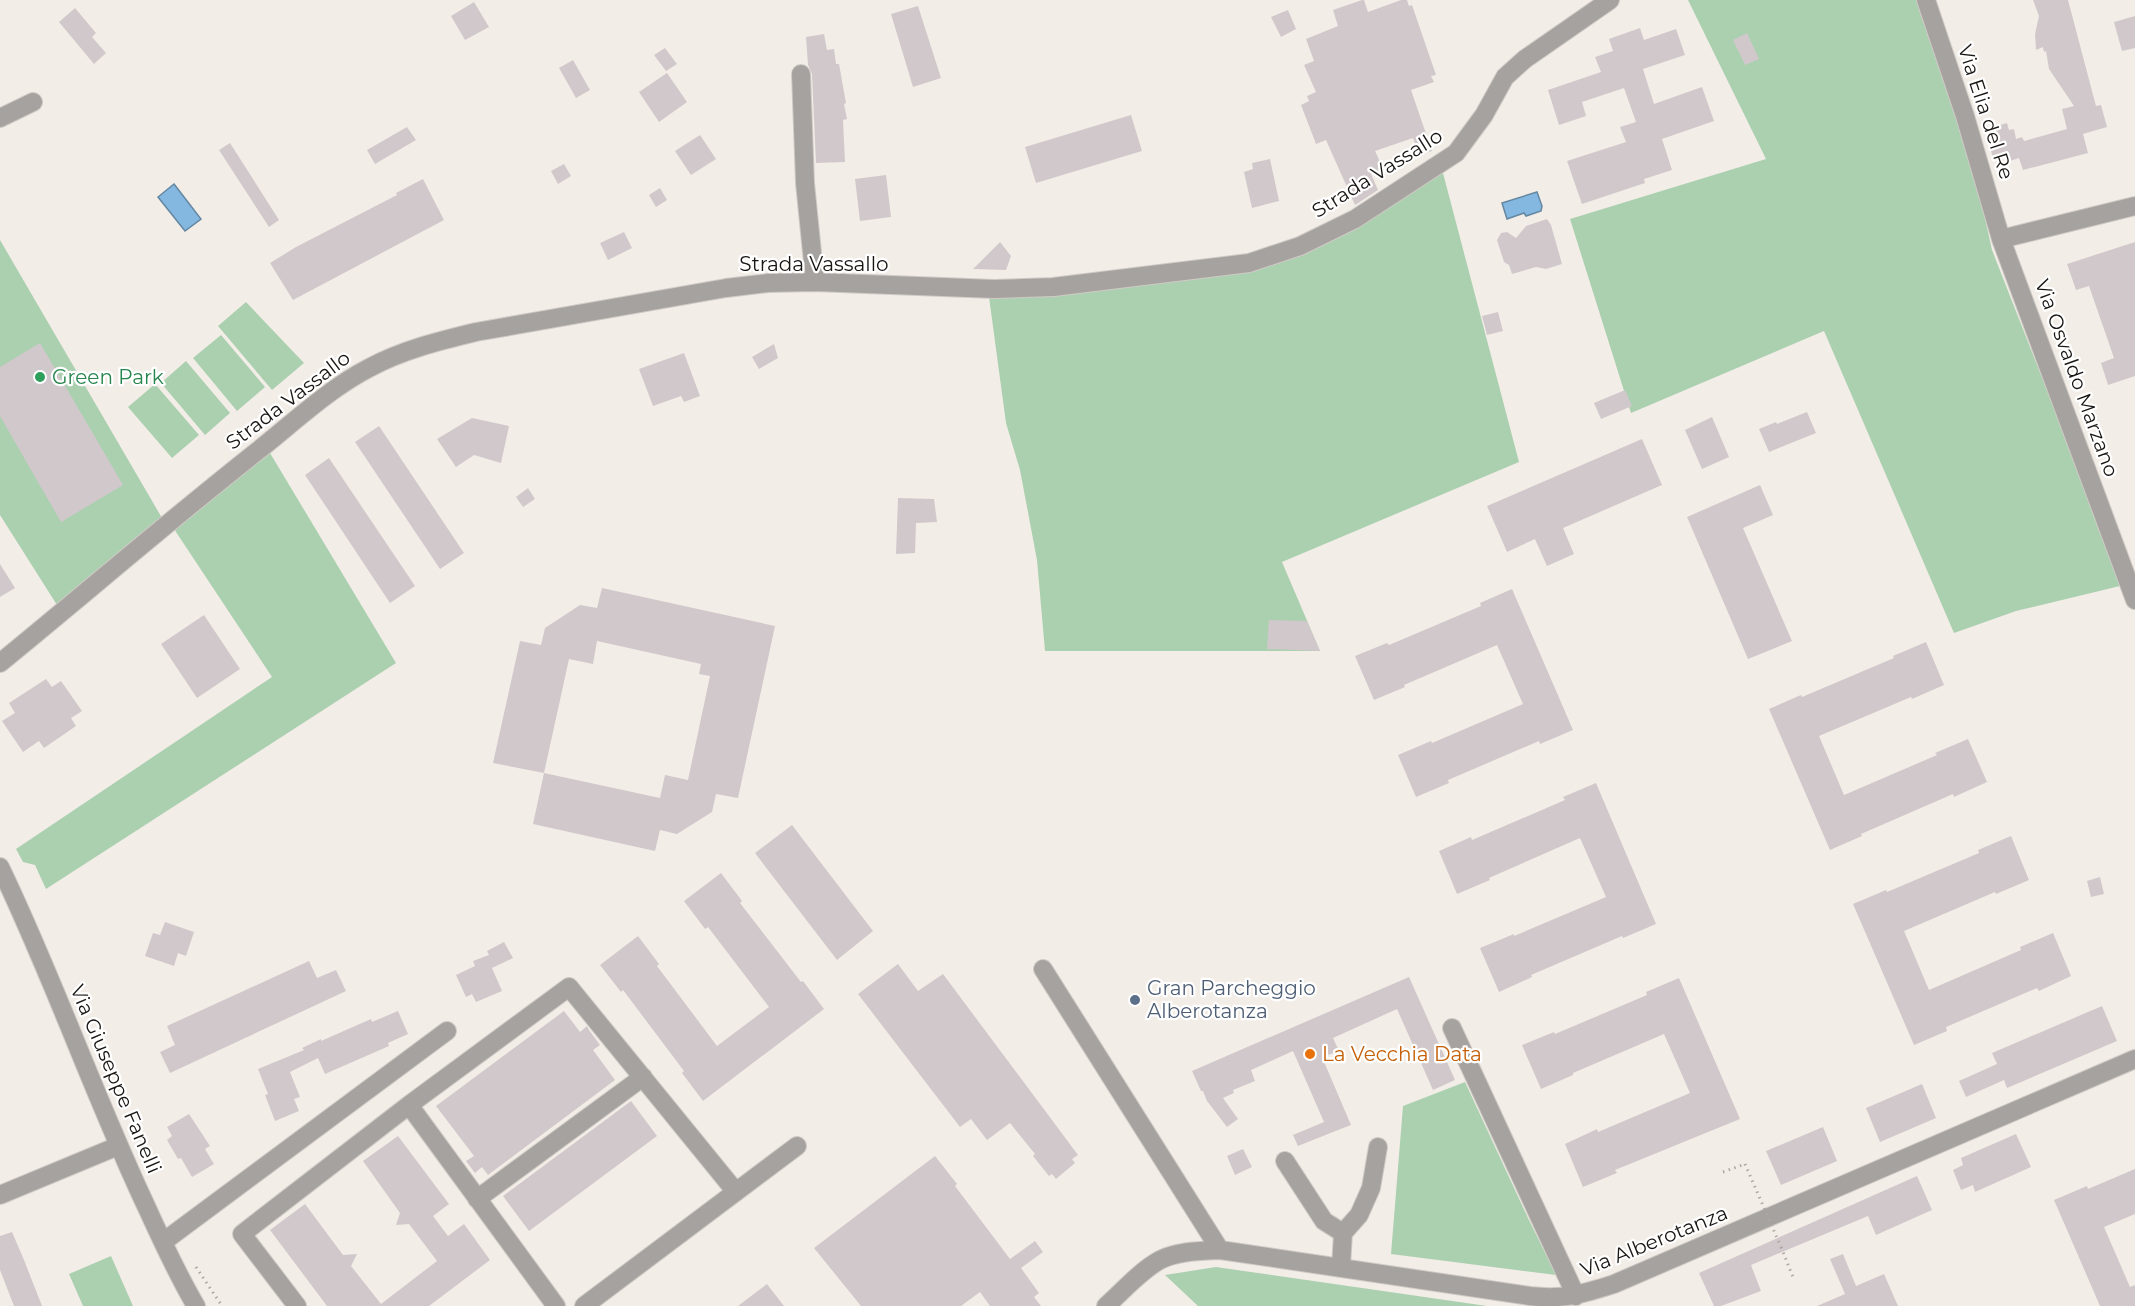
<svg xmlns="http://www.w3.org/2000/svg" width="2135" height="1306" viewBox="0 0 2135 1306" font-family="Montserrat,sans-serif">
<style>
.green{fill:#abd0b0}
.water{fill:#84b8e0;stroke:#6487a2;stroke-width:1.5}
.building{fill:#d1c8cb}
.lines{fill:none;stroke-linecap:round;stroke-linejoin:round}
.minor-casing{stroke:#d0cac5;stroke-width:20}
.path{stroke:#afa9a5;stroke-width:3;stroke-dasharray:1.5 4.5;stroke-linecap:butt}
.minor{stroke:#a6a2a0;stroke-width:18}
.path-bridge{stroke:#afa9a5;stroke-width:3;stroke-dasharray:1.5 4.5;stroke-linecap:butt}
.leisure-dot{fill:#2e9e5b;stroke:#fff;stroke-width:2}
.service-dot{fill:#5c6f8a;stroke:#fff;stroke-width:2}
.food-dot{fill:#e8710a;stroke:#fff;stroke-width:2}
.labels{text-anchor:middle;dominant-baseline:central;stroke-width:4.5;stroke-linejoin:round;paint-order:stroke}
.street-label{font-size:20px;fill:#181513;stroke:#fff}
.leisure-label{font-size:20px;fill:#27864d;stroke:#fff;text-anchor:start}
.service-label{font-size:20px;fill:#4e5e75;stroke:#fff;text-anchor:start}
.food-label{font-size:20px;fill:#c56008;stroke:#fff;text-anchor:start}
</style>
<rect width="100%" height="100%" fill="#f3ede7"/>
<!-- green -->
<path class="green" d="M1688 0H1918L1970 150 1992 250 2077 467 2120 586 2016 611 1954 633 1824 331 1631 413 1570 219 1766 159Z
M1443 173 1519 462 1282 562 1320 651H1045L1037 560 1020 470 1006 423 989 297 1075 294 1194 276 1372 215Z
M0 240 162 518 57 605 0 515Z
M246 302 304 363 272 390 218 326Z
M221 335 265 387 237 411 193 358Z
M186 361 230 413 205 435 161 383Z
M155 384 199 435 172 458 128 407Z
M270 453 396 663 46 889 35 865 23 862 16 849 272 677 174 529Z
M1465 1082 1528 1218 1556 1275 1391 1254 1403 1106Z
M111 1256 133 1306H83L69 1274Z
M1216 1267 1487 1306H1198L1165 1275Z"/>
<!-- water -->
<path class="water" d="M174 184 201 219 185 231 158 197Z
M1537 192 1542 206 1541 211 1526 216 1524 213 1507 219 1502 203Z"/>
<!-- building -->
<path class="building" d="M1362 0H1364L1368 12 1401 0H1407L1409 6 1412 5 1436 75 1431 76 1434 82 1411 90 1432 151 1419 155 1413 138 1375 151 1383 168 1371 174 1378 190 1355 205 1326 140 1316 144 1301 105 1309 101 1307 96 1316 92 1304 65 1314 61 1306 39 1338 26 1333 10Z
M2033 0H2068L2096 106 2101 105 2107 127 2083 134 2088 153 2023 170 2019 158 2010 161 2008 154 1993 158 1987 136 1992 135 1990 128 2007 123 2009 130 2014 129 2016 139 2022 137 2024 141 2067 129 2062 109 2074 106 2049 69 2046 51 2044 52 2043 47 2036 50 2035 34 2039 16Z
M474 2 489 27 465 40 451 16Z
M918 6 941 78 913 87 891 14Z
M75 8 96 33 92 37 106 53 94 64 59 22Z
M1288 10 1296 29 1281 37 1271 17Z
M2135 16V48L2122 51 2114 22Z
M1640 28 1644 40 1676 29 1685 55 1643 69 1654 104 1702 87 1714 121 1662 139 1672 170 1644 179 1645 183 1582 204 1567 161 1626 142 1620 127 1636 122 1624 88 1582 102 1586 116 1559 125 1548 90 1601 72 1595 57 1613 51 1609 39Z
M1747 33 1759 59 1745 65 1733 40Z
M824 34 827 50 834 49 836 64H839L846 103 844 104 847 119 843 120 845 162 816 163 812 74 808 65 806 37Z
M665 48 677 64 666 71 654 55Z
M573 60 590 90 576 98 559 68Z
M667 73 687 102 659 122 639 92Z
M1131 115 1142 151 1036 183 1025 147Z
M407 127 416 140 375 164 367 150Z
M700 135 716 159 691 175 675 151Z
M230 143 279 220 269 227 219 150Z
M1270 159 1279 201 1252 208 1244 172 1253 169 1252 163Z
M564 164 571 176 558 184 551 171Z
M886 175 891 217 860 221 855 179Z
M423 179 444 220 293 300 270 263 296 247 397 195 396 193Z
M660 188 667 200 656 207 649 195Z
M1547 219 1551 225 1562 264 1546 269 1536 267 1512 274 1509 265 1504 262 1497 240 1501 233 1507 232 1516 238 1526 226Z
M624 232 632 248 608 260 600 243Z
M1000 242 1011 256 1006 270 973 269Z
M2135 242V376L2108 385 2101 363 2114 358 2089 286 2076 290 2067 264Z
M1498 312 1503 331 1487 335 1482 316Z
M40 343 123 485 61 522 0 416V367Z
M774 344 778 358 759 369 752 357Z
M684 353 700 396 684 402 681 396 653 406 639 369Z
M1625 390 1632 406 1601 419 1594 403Z
M1807 412 1816 433 1769 452 1759 429 1776 422 1777 424Z
M1712 417 1729 457 1702 469 1685 430Z
M472 418 509 426 501 463 474 455 456 467 437 439Z
M379 426 464 553 440 569 355 442Z
M1642 439 1662 485 1563 528 1574 554 1547 566 1535 539 1507 552 1487 506Z
M329 458 415 586 390 603 305 475Z
M1760 485 1773 515 1743 528 1792 641 1748 659 1687 517Z
M528 488 535 499 523 507 516 497Z
M898 498 934 499 937 522 916 523 915 553 896 554Z
M0 564 15 588 0 597Z
M602 588 775 626 738 798 716 794 712 812 677 834 660 830 655 851 533 824 544 773 660 798 665 775 688 780 710 676 699 674 701 664 597 641 593 664 569 659 544 773 493 763 520 641 541 645 545 628 580 605 597 608Z
M1512 589 1573 730 1540 744 1539 741 1448 780 1449 783 1416 797 1398 755 1431 741 1432 743 1523 704 1497 645 1404 685 1405 687 1374 700 1355 656 1387 643 1389 645 1481 606 1480 603Z
M204 615 240 669 197 698 161 644Z
M1269 620 1307 621 1320 651 1267 649Z
M1926 642 1944 685 1912 699 1911 697 1819 736 1844 795 1937 755 1935 753 1968 739 1987 782 1954 797 1953 794 1861 834 1862 836 1830 850 1769 709 1801 695 1802 697 1894 658 1893 656Z
M46 679 52 687 61 681 82 711 71 718 76 726 44 748 39 741 23 752 2 721 15 713 9 703Z
M1596 783 1656 924 1623 938 1622 936 1531 975 1532 977 1499 992 1480 948 1514 934V936L1606 897 1580 838 1489 878 1490 880 1457 894 1439 851 1471 837 1472 840 1565 800 1563 797Z
M792 825 873 931 837 960 755 853Z
M2011 836 2029 880 1996 894 1995 892 1904 931 1929 990 2021 950 2020 947 2053 933 2071 976 2039 991 2037 988 1946 1027 1947 1031 1914 1045 1853 904 1886 890 1887 892 1979 853 1978 850Z
M721 873 742 901 740 903 801 982 803 981 824 1009 703 1101 682 1073 684 1071 623 990 621 992 600 965 638 936 659 964 657 966 717 1046 769 1007 708 927 705 929 684 901Z
M2100 877 2104 894 2091 897 2087 881Z
M165 922 194 932 186 956 178 953 174 966 145 956 153 933 160 935Z
M504 942 513 958 492 968 502 991 476 1002 472 994 466 997 456 975 475 966 473 961 489 955 487 951Z
M309 961 317 978 336 970 346 991 170 1073 160 1052 175 1045 167 1026Z
M898 964 918 991 943 974 1078 1155 1072 1159 1075 1163 1056 1179 1052 1174 1049 1176 1033 1156 1035 1154 1010 1123 987 1140 971 1119 960 1127 858 994Z
M1409 977 1455 1080 1433 1090 1397 1009 1333 1038 1339 1051 1322 1057 1351 1125 1338 1130 1298 1146 1293 1135 1324 1122 1293 1051 1251 1070 1255 1081 1233 1090 1234 1093 1223 1098 1238 1119 1227 1127 1207 1101 1203 1091H1201L1192 1071Z
M1679 978 1740 1119 1615 1170 1617 1173 1583 1187 1565 1144 1597 1129 1598 1132 1690 1093 1664 1034 1573 1073V1075L1541 1089 1522 1045 1554 1032 1555 1034 1647 995 1646 992Z
M2102 1006 2117 1041 2007 1088 2004 1080 1966 1097 1959 1081 1997 1064 1992 1053Z
M398 1011 408 1034 388 1043 389 1046 325 1074 318 1058 290 1072 300 1097 294 1099 299 1111 275 1121 265 1095 268 1094 258 1069 304 1050 302 1048 321 1039V1041L371 1019 372 1022Z
M564 1011 580 1032 587 1026 589 1030 600 1045 593 1050 615 1080 488 1175 482 1167 475 1173 466 1161 474 1156 436 1106Z
M1922 1084 1936 1118 1880 1142 1866 1108Z
M631 1101 657 1136 529 1231 503 1196Z
M189 1114 210 1146 205 1149 214 1164 192 1177 181 1158 178 1159 167 1140 172 1136 167 1127Z
M1823 1127 1837 1161 1781 1185 1766 1151Z
M2016 1134 2031 1167 1975 1192 1973 1185 1961 1190 1953 1170 1963 1165 1961 1158Z
M398 1136 449 1204 433 1216 448 1236 464 1224 490 1260 429 1306H327L270 1230 305 1204 343 1255 357 1254 351 1266 381 1304 437 1261 409 1224 396 1225 400 1213 363 1161Z
M1243 1149 1252 1167 1235 1175 1227 1156Z
M935 1156 957 1184 955 1186 1010 1259 1035 1241 1043 1252 1021 1268 1039 1293 1034 1297 1041 1306H990L980 1292 961 1306H861L814 1248Z
M2135 1169V1214L2104 1227 2130 1287 2135 1285V1306H2100L2054 1200 2087 1186 2088 1189Z
M1917 1176 1932 1210 1876 1235 1868 1216 1751 1265 1761 1291 1721 1306H1714L1699 1273Z
M12 1232 24 1260 42 1306H14L0 1270V1236Z
M1843 1254 1856 1286 1884 1274 1898 1306H1817L1845 1294 1830 1259Z
M767 1284 784 1306H738Z"/>
<g class="lines">
<!-- minor casing -->
<g class="minor-casing">
<path id="minor" d="M1926 0 1965 116 2001 239 2135 600
M801 74 805 183 815 282
M0 118 33 102
M2001 239 2135 206
M0 663C87 592 171 519 260 449 294 422 330 388 369 368 402 350 439 341 476 332L726 288 768 283 815 282 994 289 1053 287 1249 263 1300 246 1355 219 1456 153 1484 115 1505 77 1525 59 1610 0
M0 867C54 979 94 1096 147 1208 162 1241 177 1274 196 1306
M1043 969 1220 1250
M1452 1028 1576 1296
M409 1105 556 1306
M1285 1161 1324 1221 1343 1233
M0 1195 118 1146
M477 1199 643 1077
M163 1242 447 1031
M1341 1267 1343 1233 1359 1215 1371 1188 1378 1147
M297 1306 242 1234 409 1105 569 987 736 1192
M584 1306 797 1146
M1106 1306C1123 1291 1140 1271 1160 1260 1177 1251 1201 1251 1220 1250L1530 1296C1563 1300 1583 1294 1614 1284L2135 1059"/>
</g>
<!-- path -->
<path class="path" d="M1723 1172 1745 1164
M1781 1247 1793 1277
M196 1267 222 1306"/>
<!-- minor -->
<use href="#minor" class="minor"/>
<!-- path-bridge -->
<path class="path-bridge" d="M1745 1164 1781 1247"/>
</g>
<!-- markers -->
<circle class="leisure-dot" cx="40" cy="377" r="6"/>
<circle class="service-dot" cx="1135" cy="1000" r="6"/>
<circle class="food-dot" cx="1310" cy="1054" r="6"/>
<g class="labels">
<!-- street labels -->
<g class="street-label">
<text transform="translate(1986 112) rotate(72)">Via Elia del Re</text>
<text transform="translate(1377 173) rotate(-32)">Strada Vassallo</text>
<text x="814" y="264">Strada Vassallo</text>
<text transform="translate(2077 378) rotate(70)">Via Osvaldo Marzano</text>
<text transform="translate(288 400) rotate(-37)">Strada Vassallo</text>
<text transform="translate(116 1079) rotate(67)">Via Giuseppe Fanelli</text>
<text transform="translate(1654 1241) rotate(-22)">Via Alberotanza</text>
</g>
<!-- leisure labels -->
<g class="leisure-label">
<text x="52" y="377">Green Park</text>
</g>
<!-- service labels -->
<g class="service-label">
<text x="1147" y="988">Gran Parcheggio<tspan x="1147" dy="23">Alberotanza</tspan></text>
</g>
<!-- food labels -->
<g class="food-label">
<text x="1322" y="1054">La Vecchia Data</text>
</g>
</g>
</svg>
